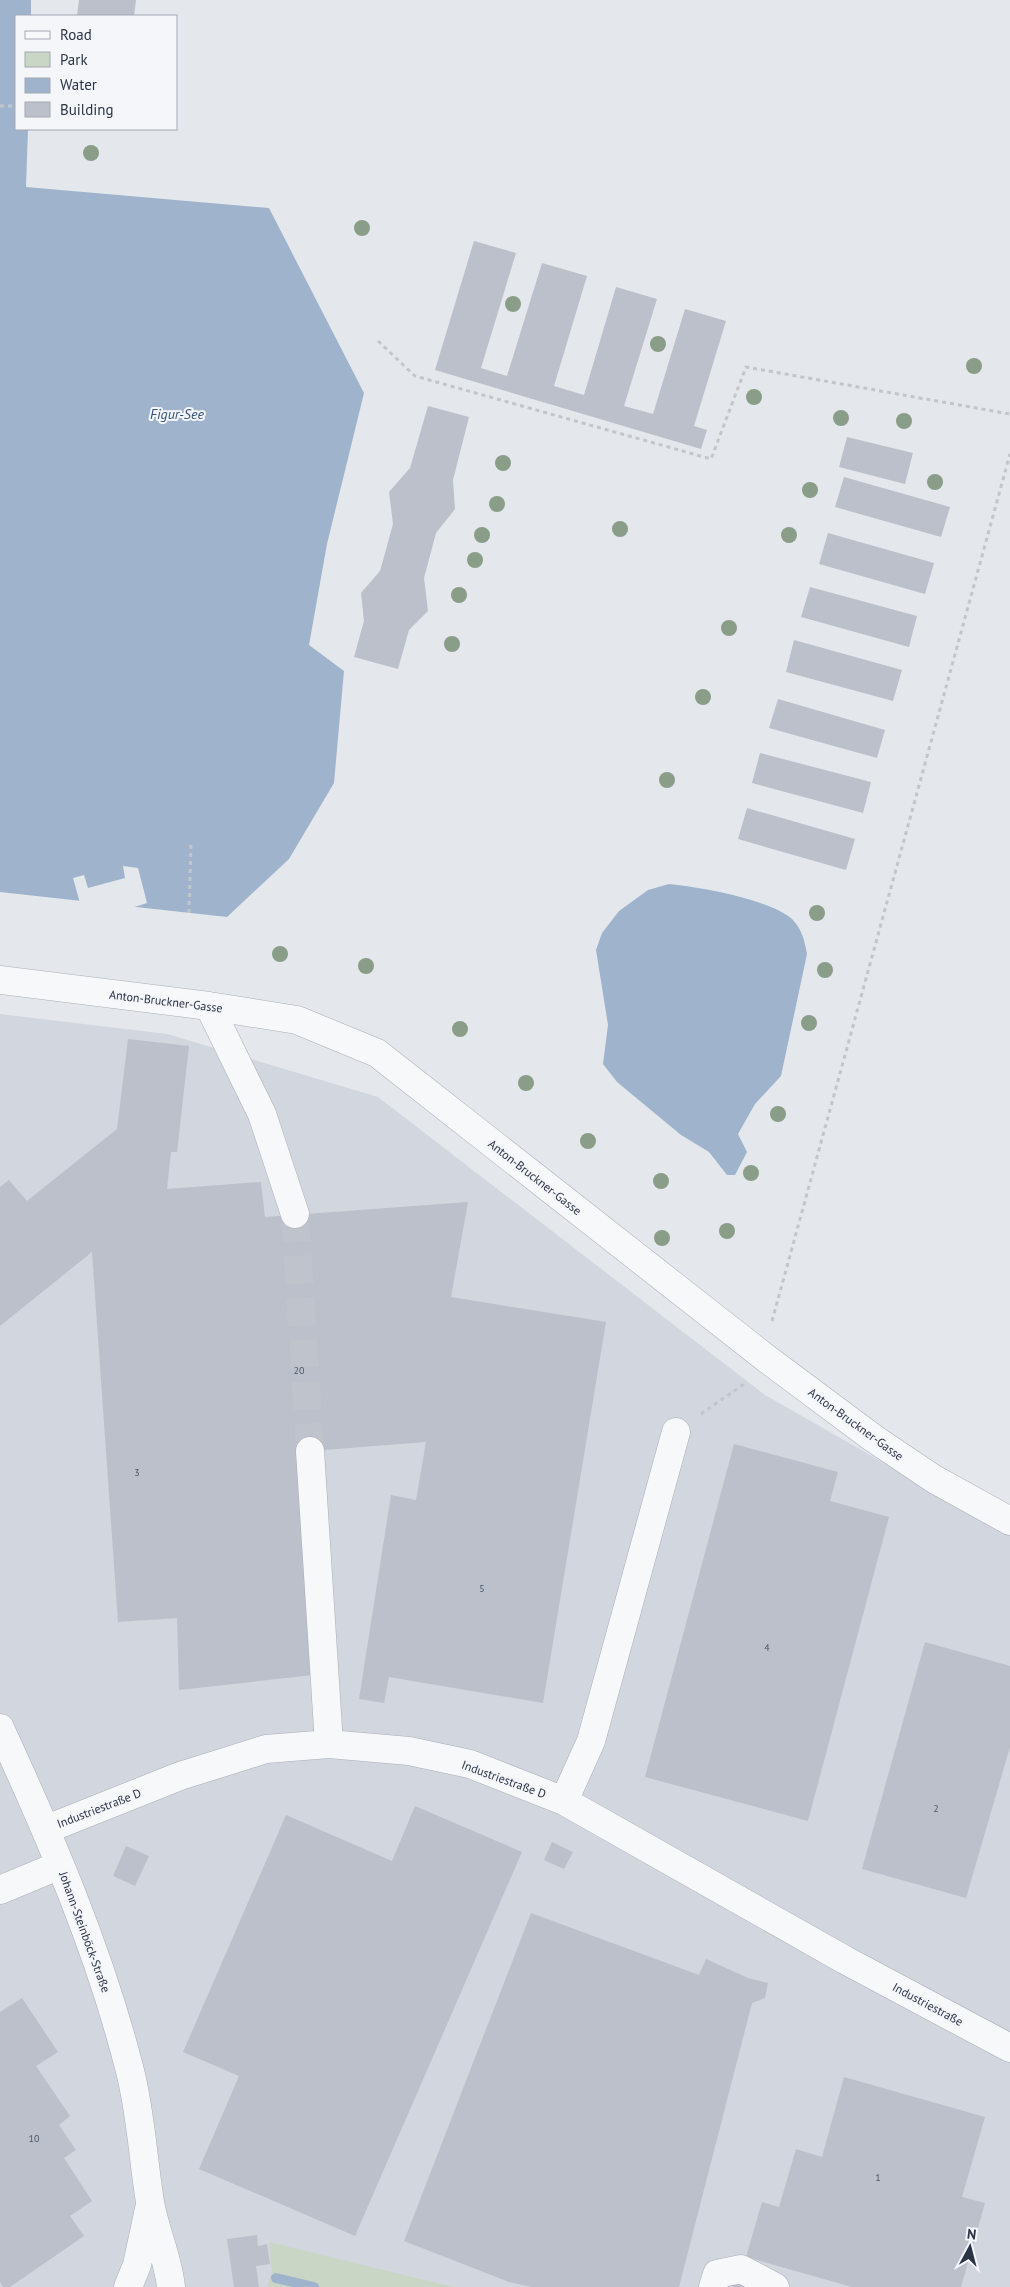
<svg xmlns="http://www.w3.org/2000/svg" width="1010" height="2287" viewBox="0 0 1010 2287" font-family="'PT Sans',sans-serif">
<style>
.built{fill:#d2d6de}
.green{fill:#c9d6c5}
.water{fill:#9fb4cc}
.pier{fill:#e4e7ec}
.lines{fill:none;stroke-linecap:round;stroke-linejoin:round}
.stream{stroke:#9fb4cc;stroke-width:10}
.building{fill:#bbc0ca}
.minor-tunnel{stroke:#bfc3cb;stroke-width:28;stroke-dasharray:28 14;stroke-linecap:butt}
.minor-casing{stroke:#a9aeb7;stroke-width:29}
.path{stroke:#c2c5cb;stroke-width:3;stroke-dasharray:4 4;stroke-linecap:butt}
.minor{stroke:#f7f8fa;stroke-width:28}
.tree{fill:#899d89}
.labels{text-anchor:middle;dominant-baseline:central;stroke-width:4;stroke-linejoin:round;paint-order:stroke}
.number-label{font-size:10px;fill:#4f5766}
.street-label{font-size:12px;fill:#2b3445;stroke:#f4f6f9}
.water-label{font-size:14px;font-style:italic;fill:#34527a;stroke:#f4f6f9}
</style>
<rect width="100%" height="100%" fill="#e4e7ec"/>
<!-- built -->
<path class="built" d="M0 1014 167 1034 378 1097 765 1395 1010 1535V2287H0Z"/>
<!-- green -->
<path class="green" d="M269 2242 453 2287H267L272 2272Z"/>
<!-- water -->
<path class="water" d="M0 0H31V16H16V129H28L26 187 269 208 364 393 327 544 309 645 344 671 334 783 289 859 227 917 0 892Z
M669 884C700 887 769 899 792 919 802 929 805 942 807 954L781 1076 755 1104 738 1134 747 1152 735 1175H727L709 1152 681 1135 617 1082 603 1064 608 1025 596 950 602 933 619 911 648 890Z"/>
<!-- pier -->
<path class="pier" d="M123 866 138 868 147 903 128 909 80 903 73 878 84 875 88 888 125 878Z"/>
<g class="lines">
<!-- stream -->
<path class="stream" d="M276 2278 314 2287"/>
</g>
<!-- building -->
<path class="building" d="M79 0H136L134 16H77Z
M474 241 516 253 481 368 507 376 542 263 587 276 554 386 584 395 616 287 657 299 624 406 653 414 685 309 726 321 694 426 707 430 701 449 435 370Z
M428 406 469 417 453 480 455 509 436 533 424 578 428 611 409 630 398 669 354 657 364 621 361 593 380 571 393 524 389 492 410 468Z
M847 437 913 453 905 484 839 467Z
M844 477 950 507 941 537 835 507Z
M828 533 934 563 925 594 819 564Z
M810 587 917 616 909 647 801 617Z
M794 640 902 670 893 701 786 672Z
M778 699 885 730 877 758 769 728Z
M760 753 871 782 863 813 752 783Z
M747 808 855 839 846 870 738 839Z
M128 1039 189 1046 177 1152H171L167 1189 261 1182 265 1217 468 1202 451 1297 606 1322 543 1703 389 1677 384 1703 359 1699 391 1495 416 1500 426 1442 298 1452 313 1675 179 1690 177 1618 118 1622 92 1252 0 1326V1187L9 1180 27 1201 117 1129Z
M734 1444 838 1472 830 1501 889 1517 808 1821 645 1777Z
M925 1642 1010 1666V1747L966 1898 862 1869Z
M415 1806 522 1852 355 2236 199 2169 239 2076 183 2052 286 1815 392 1861Z
M552 1842 573 1852 564 1869 544 1860Z
M126 1846 149 1856 135 1886 113 1876Z
M531 1913 699 1975 706 1959 748 1978 768 1983 765 1998 752 2003 679 2287H532L509 2282 404 2241Z
M22 1998 58 2052 36 2066 70 2116 59 2125 76 2150 64 2158 92 2201 70 2216 84 2236 10 2287H3L0 2282V2012Z
M844 2077 985 2117 962 2197 985 2203 961 2287H852L746 2257 762 2202 779 2207 796 2149 822 2157Z
M257 2235 258 2246 267 2244 270 2264 256 2266 259 2287H234L227 2239Z
M733 2283 747 2286V2287H732Z"/>
<g class="lines">
<!-- minor-tunnel -->
<path class="minor-tunnel" d="M295 1214 310 1451"/>
<!-- minor casing -->
<g class="minor-casing">
<path id="minor" d="M0 980 209 1006 297 1020 377 1053 767 1359 873 1438 934 1479 1010 1521
M209 1006 262 1114 295 1214
M310 1451 329 1744
M0 1728C51 1839 100 1952 130 2071 141 2114 143 2159 150 2202 155 2231 168 2258 171 2287
M564 1801 591 1741 676 1432
M47 1829 180 1776 266 1749 329 1744 409 1751 470 1764 564 1801 845 1960 1010 2048
M0 1890 60 1865
M128 2287 137 2265 149 2209
M713 2287 717 2274 741 2269 775 2287"/>
</g>
<!-- path -->
<path class="path" d="M0 106H16
M378 341 415 376 711 459 746 367 1010 414
M189 913 191 845
M772 1321 1010 454
M701 1414 747 1382"/>
<!-- minor -->
<use href="#minor" class="minor"/>
</g>
<!-- trees -->
<g class="tree">
<circle cx="91" cy="153" r="8"/>
<circle cx="362" cy="228" r="8"/>
<circle cx="513" cy="304" r="8"/>
<circle cx="658" cy="344" r="8"/>
<circle cx="974" cy="366" r="8"/>
<circle cx="754" cy="397" r="8"/>
<circle cx="841" cy="418" r="8"/>
<circle cx="904" cy="421" r="8"/>
<circle cx="503" cy="463" r="8"/>
<circle cx="935" cy="482" r="8"/>
<circle cx="810" cy="490" r="8"/>
<circle cx="497" cy="504" r="8"/>
<circle cx="620" cy="529" r="8"/>
<circle cx="482" cy="535" r="8"/>
<circle cx="789" cy="535" r="8"/>
<circle cx="475" cy="560" r="8"/>
<circle cx="459" cy="595" r="8"/>
<circle cx="729" cy="628" r="8"/>
<circle cx="452" cy="644" r="8"/>
<circle cx="703" cy="697" r="8"/>
<circle cx="667" cy="780" r="8"/>
<circle cx="817" cy="913" r="8"/>
<circle cx="280" cy="954" r="8"/>
<circle cx="366" cy="966" r="8"/>
<circle cx="825" cy="970" r="8"/>
<circle cx="809" cy="1023" r="8"/>
<circle cx="460" cy="1029" r="8"/>
<circle cx="526" cy="1083" r="8"/>
<circle cx="778" cy="1114" r="8"/>
<circle cx="588" cy="1141" r="8"/>
<circle cx="751" cy="1173" r="8"/>
<circle cx="661" cy="1181" r="8"/>
<circle cx="727" cy="1231" r="8"/>
<circle cx="662" cy="1238" r="8"/>
</g>
<g class="labels">
<!-- number labels -->
<g class="number-label">
<text x="299" y="1370">20</text>
<text x="137" y="1472">3</text>
<text x="482" y="1588">5</text>
<text x="767" y="1647">4</text>
<text x="936" y="1808">2</text>
<text x="34" y="2138">10</text>
<text x="878" y="2177">1</text>
</g>
<!-- street labels -->
<g class="street-label">
<text transform="translate(166 1001) rotate(7)">Anton-Bruckner-Gasse</text>
<text transform="translate(535 1177) rotate(38)">Anton-Bruckner-Gasse</text>
<text transform="translate(856 1424) rotate(36)">Anton-Bruckner-Gasse</text>
<text transform="translate(504 1779) rotate(20)">Industriestraße D</text>
<text transform="translate(99 1808) rotate(-21)">Industriestraße D</text>
<text transform="translate(85 1932) rotate(70)">Johann-Steinböck-Straße</text>
<text transform="translate(928 2004) rotate(28)">Industriestraße</text>
</g>
<!-- water labels -->
<g class="water-label">
<text x="177" y="414">Figur-See</text>
</g>
</g>
<!-- legend -->
<rect x="15" y="15" width="162" height="115" fill="#f4f6f9" stroke="#a4a8b1"/>
<rect x="25" y="31" width="25" height="8" fill="#f7f8fa" stroke="#a4a8b1"/>
<text x="60" y="40" font-size="15" fill="#2b3445">Road</text>
<rect x="25" y="52" width="25" height="15" fill="#c9d6c5" stroke="#a4a8b1"/>
<text x="60" y="65" font-size="15" fill="#2b3445">Park</text>
<rect x="25" y="78" width="25" height="15" fill="#9fb4cc" stroke="#a4a8b1"/>
<text x="60" y="90" font-size="15" fill="#2b3445">Water</text>
<rect x="25" y="102" width="25" height="15" fill="#bbc0ca" stroke="#a4a8b1"/>
<text x="60" y="115" font-size="15" fill="#2b3445">Building</text>
<!-- north arrow -->
<g transform="translate(970 2247) rotate(7)" stroke="#f4f6f9" stroke-width="4" paint-order="stroke">
<path d="M0-4L9 19L0 12L-9 19Z" fill="#2b3445"/>
<text y="-8" font-size="14" font-weight="bold" text-anchor="middle" fill="#2b3445">N</text>
</g>
</svg>
